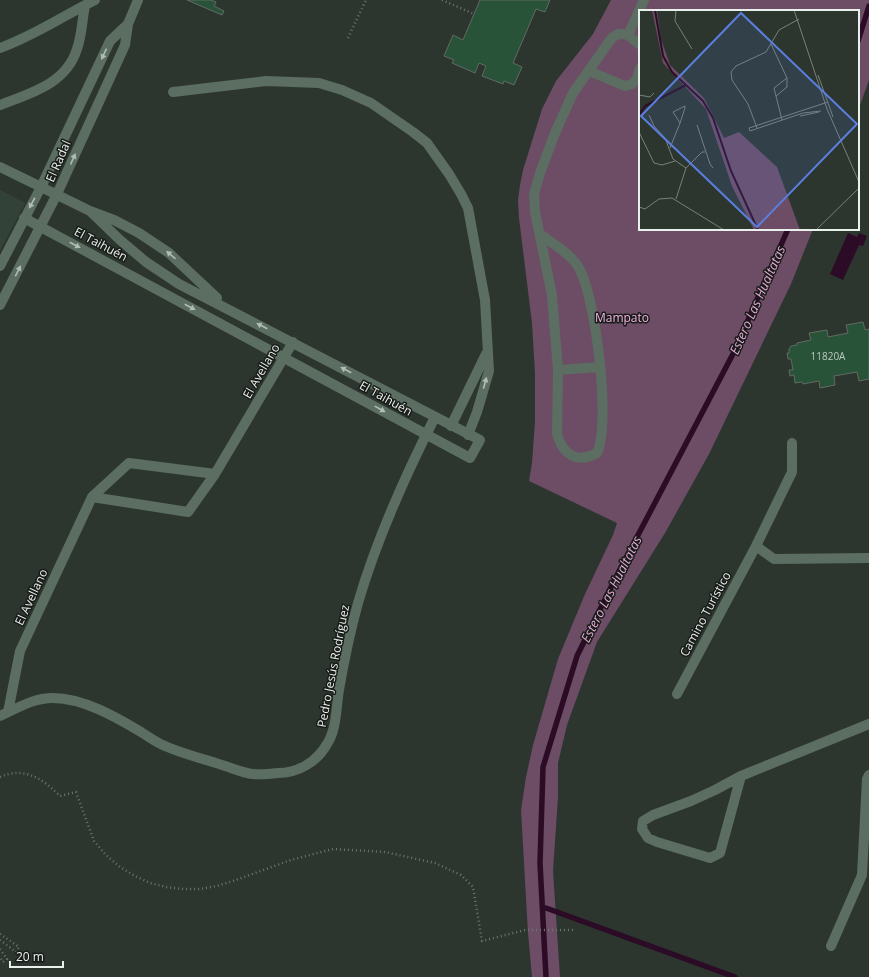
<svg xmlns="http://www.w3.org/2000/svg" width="869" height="977" viewBox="0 0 869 977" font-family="'Open Sans',sans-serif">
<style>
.built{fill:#334238}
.green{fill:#6c4d65}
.water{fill:#2b0b25}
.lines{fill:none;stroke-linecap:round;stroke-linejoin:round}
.stream{stroke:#2b0b25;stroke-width:5.5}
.building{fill:#295339;stroke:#606a63}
.path{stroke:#6c756f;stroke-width:2.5;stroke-dasharray:1 3;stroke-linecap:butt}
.service{stroke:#5b6e61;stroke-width:10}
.minor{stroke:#5b6e61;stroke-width:10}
.oneway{fill:#b1bcb4}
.labels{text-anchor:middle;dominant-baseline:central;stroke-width:3;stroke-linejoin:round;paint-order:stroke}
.number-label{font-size:10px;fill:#bac9bf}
.street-label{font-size:12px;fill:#eaf0ec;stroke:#181c19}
.park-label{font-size:12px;fill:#f3b4e4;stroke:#181c19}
.water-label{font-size:13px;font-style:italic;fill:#e6a8d7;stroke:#181c19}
.inset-river{fill:none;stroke:#2b0b25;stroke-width:2}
.inset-road{fill:none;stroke:#78807b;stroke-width:1}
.view{fill:#5a7fde;fill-opacity:0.15;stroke:#5a7fde;stroke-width:2}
.inset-edge{fill:none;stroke:#eaf0ec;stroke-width:2}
</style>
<rect width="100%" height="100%" fill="#2c362f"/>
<!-- built -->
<path class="built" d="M0 190 25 203 0 251Z"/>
<!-- green -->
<path class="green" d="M611 0H869V80L858 111V11H640V229H813L791 284 709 454 665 533 597 642 567 725 558 763V797L553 871 560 977H532L528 933 521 810 526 777 533 745 558 659 585 594 613 535 617 523 529 481 532 463 535 422V373L532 323 519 218 518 200 520 185 523 170 542 109 556 81 593 34Z"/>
<!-- water -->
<path class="water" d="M848 233 857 237 859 233 867 236 863 246 859 245 843 280 830 274Z"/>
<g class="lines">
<!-- stream -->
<path class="stream" d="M858 41 869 6
M546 908 735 977
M546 977 540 863 543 767 577 656 616 577 734 352 788 229"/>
</g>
<!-- building -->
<path class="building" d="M187 0H211L216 2 214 6 224 11 222 15Z
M480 0H550L545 12 536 9 513 63 522 67 514 85 504 81 503 84 482 76 486 66 479 63 475 73 452 63 454 60 444 56 453 35 463 40Z
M863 322 865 330 869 329V379L859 381 857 372 834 376 835 385 820 388 819 381 803 384 802 382 795 383 794 375 790 376 789 370H793L791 359H788L787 353H789V349L791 346 797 345V343L811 340 809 333 827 330 828 337 848 333 846 325Z"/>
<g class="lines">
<!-- path -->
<path class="path" d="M442 0 474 14
M348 38 366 0
M0 777C24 766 43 779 60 796L76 792 94 841 106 855 120 867 135 876 150 883 166 887 183 889H200L217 886 233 881 291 860 333 849 385 852 435 863 461 875 473 887 482 941 525 930H574
M0 934 19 947 16 952 0 940
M0 949 7 959 3 962 0 957"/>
<!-- service -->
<path class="service" d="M640 45 628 35 644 0
M0 48C34 36 63 16 95 0
M589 71 625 86 632 84 637 79 640 68
M173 92 266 81 319 83 342 90 371 103 413 132 427 143 449 174 461 194 468 208 485 300 489 371 477 412 468 435
M0 105C31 93 66 84 77 49 82 35 82 20 85 6
M0 167 41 187
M540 234C554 245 572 254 580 270 596 301 611 423 597 453 577 464 563 455 557 434L558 370 552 295 535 212 534 194 540 173 555 133 573 93 611 39C617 33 621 33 628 35
M558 370 600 367
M451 426 486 354"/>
<!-- minor -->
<path class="minor" d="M41 187 90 211 114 220 139 233 169 253 217 298
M24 218 470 458 480 440 179 284 146 262 120 240 90 211
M0 266 41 187 110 41 128 24
M0 305 57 194 125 45 128 24 138 0
M92 497 188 512 215 474 293 342
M756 546 774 559 869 558
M677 694 756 546 792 472V443
M8 712 20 651 92 497 129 463 215 474
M0 716C18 708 33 698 53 698 83 698 116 717 141 732 149 737 157 743 165 746 183 754 204 759 222 765 232 768 243 773 253 774 261 775 270 774 278 773 298 773 317 762 327 744 337 729 336 707 339 690 344 661 350 632 358 603 377 538 404 478 435 417
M741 776 720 853 710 858 657 842 648 838 642 829 643 821 653 815 691 801 715 790 741 776 869 724
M831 946 862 875 867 779 869 775"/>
</g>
<!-- one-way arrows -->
<defs><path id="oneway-solid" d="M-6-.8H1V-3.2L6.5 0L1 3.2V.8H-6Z"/></defs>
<g class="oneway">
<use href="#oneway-solid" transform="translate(104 54) rotate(115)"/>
<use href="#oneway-solid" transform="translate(73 159) rotate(-66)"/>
<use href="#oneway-solid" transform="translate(32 203) rotate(119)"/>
<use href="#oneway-solid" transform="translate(75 245) rotate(28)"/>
<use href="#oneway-solid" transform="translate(171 255) rotate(-139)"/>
<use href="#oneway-solid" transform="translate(18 271) rotate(-63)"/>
<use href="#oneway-solid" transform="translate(190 307) rotate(28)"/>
<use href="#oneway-solid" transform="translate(262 326) rotate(-152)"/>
<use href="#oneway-solid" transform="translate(346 370) rotate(-152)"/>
<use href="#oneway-solid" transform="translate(485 383) rotate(-75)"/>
<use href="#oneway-solid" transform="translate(380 409) rotate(29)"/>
</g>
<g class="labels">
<!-- number labels -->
<g class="number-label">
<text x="828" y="356">11820A</text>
</g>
<!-- street labels -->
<g class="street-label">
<text transform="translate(58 161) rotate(-66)">El Radal</text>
<text transform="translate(101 244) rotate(28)">El Taihuén</text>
<text transform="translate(261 371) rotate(-60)">El Avellano</text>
<text transform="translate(386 398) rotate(29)">El Taihuén</text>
<text transform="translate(31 597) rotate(-65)">El Avellano</text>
<text transform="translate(705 614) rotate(-62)">Camino Turístico</text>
<text transform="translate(333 666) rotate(-79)">Pedro Jesús Rodríguez</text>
</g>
<!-- park labels -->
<g class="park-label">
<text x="622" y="317">Mampato</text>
</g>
<!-- water labels -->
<g class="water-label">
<text transform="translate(757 300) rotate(-66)">Estero Las Hualtatas</text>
<text transform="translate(611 589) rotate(-63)">Estero Las Hualtatas</text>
</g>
</g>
<!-- overview -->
<g transform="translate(639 10)">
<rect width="220" height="220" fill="#2c362f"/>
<path d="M13 0H18L22 29 31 55 65 88 85 128 100 122 138 157 161 220H115L93 176 67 99 24 53Z" fill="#6c4d65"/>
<path class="inset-river" d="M16 0 24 46 33 62 64 91 74 108 92 161 119 220M0 105 6 96 47 75"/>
<path class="inset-road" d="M37 0 36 11 53 39M115 0H140M155 0 188 99 220 172M132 34 148 68V77L137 86M179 65 194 107M0 85 11 87 15 83M182 101 164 103 111 121 110 118 189 92M10 105 15 116 26 128 34 149 47 158M161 106 180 102M143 110 135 78 148 68M58 115 71 154 74 158M118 118 109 94 93 70 92 62 97 56 127 42 140 20 160 9M0 122 15 153 23 155 36 151M31 138 41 113 46 98V96L34 102 41 113M37 189 47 158 63 142H66M0 197 6 199 20 189 33 188 85 220M177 220 220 178"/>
<path class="view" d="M102 3 218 114 118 217 2 106Z"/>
<rect width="220" height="220" class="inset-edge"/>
</g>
<!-- scale -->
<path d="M10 961v6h53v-6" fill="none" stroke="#eaf0ec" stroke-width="2"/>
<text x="16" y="961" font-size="12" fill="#eaf0ec" stroke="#181c19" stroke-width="3" paint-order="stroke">20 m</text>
</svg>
